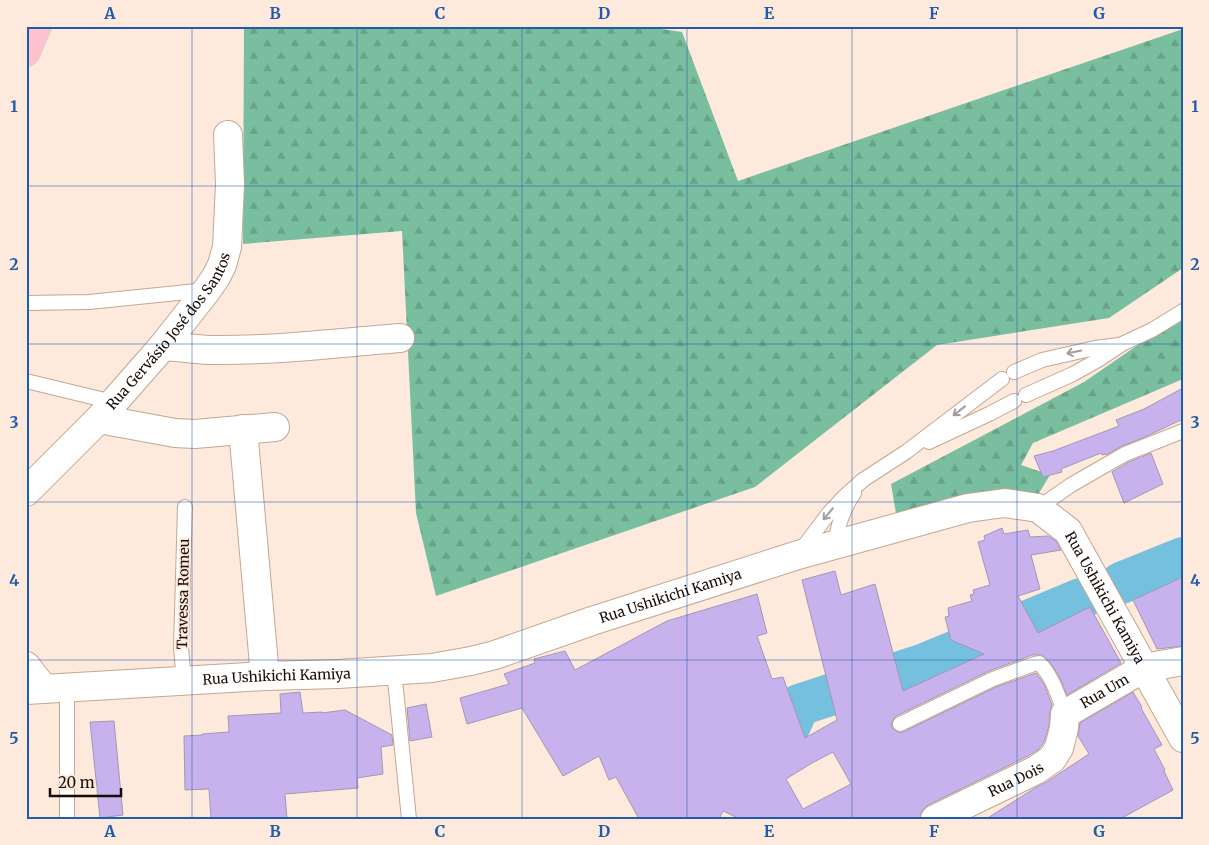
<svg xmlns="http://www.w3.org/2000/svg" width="1209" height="845" viewBox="0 0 1209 845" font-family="Merriweather,serif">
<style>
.forest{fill:url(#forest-firs)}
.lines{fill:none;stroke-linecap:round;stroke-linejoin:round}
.river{stroke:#75c0de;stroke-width:42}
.building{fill:#c8b2ed;stroke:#a397b6;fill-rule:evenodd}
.lane-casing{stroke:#c4a791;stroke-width:16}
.street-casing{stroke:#c4a791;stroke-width:30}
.secondary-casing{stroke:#c4a791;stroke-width:30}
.highway-casing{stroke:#d5d3d2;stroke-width:30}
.lane{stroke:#fff;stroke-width:14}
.street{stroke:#fff;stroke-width:28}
.secondary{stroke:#fff;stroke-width:28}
.highway{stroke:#fdc2ce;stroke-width:28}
.oneway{stroke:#a29e9b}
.grid{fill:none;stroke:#205cae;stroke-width:1;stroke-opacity:0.55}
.labels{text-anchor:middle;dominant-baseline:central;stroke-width:4;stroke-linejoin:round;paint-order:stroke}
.street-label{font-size:14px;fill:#170d06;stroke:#fdeadc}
.neatline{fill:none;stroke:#205cae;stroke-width:2}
.grid-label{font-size:16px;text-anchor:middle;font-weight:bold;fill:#205cae}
</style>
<defs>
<pattern id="forest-firs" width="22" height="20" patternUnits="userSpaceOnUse" patternTransform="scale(1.25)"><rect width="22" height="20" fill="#79bf9f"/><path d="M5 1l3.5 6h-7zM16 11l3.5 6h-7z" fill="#68a387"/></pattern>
</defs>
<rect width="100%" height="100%" fill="#fdeadc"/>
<!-- forest -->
<path class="forest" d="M244 26H641L682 32 738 181 1183 29V268L1109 318 937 345 755 487 436 596 416 513 402 231 243 244Z
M1183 314V379L1033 443 1021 465 1050 475 1036 498 897 519 891 484 1084 382Z"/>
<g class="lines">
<!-- river -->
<path class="river" d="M1121 583 1183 558
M767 762 785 736 799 705 925 664 1081 599"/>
</g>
<!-- building -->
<path class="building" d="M1183 388V419L1145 437 1122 446 1106 455 1105 454 1102 455 1101 453 1061 469 1062 472 1043 477 1034 456 1053 451 1119 426 1116 420 1144 409Z
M1151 453 1163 484 1124 503 1112 472 1129 462Z
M1002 528 1004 534 1028 530 1030 537 1048 536 1056 541 1061 550 1031 555 1040 589 1018 596 1038 633 1090 607 1121 663 1067 695 1059 676 1050 662 1042 655H1032L989 671 896 716 893 720 891 723 892 728 896 731 900 733 903 732 996 687 1036 673 1044 684 1052 705 1050 712 1049 726 1044 742 1039 749 1028 756 928 805 922 811 920 819H740L723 811 719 819H639L616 777 609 780 599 756 563 776 522 708 467 724 460 698 509 684 504 674 535 663 534 659 565 651 575 670 667 621 757 594 767 633 757 636 772 679 783 677 805 738 837 720 802 580 835 571 841 595 875 584 903 691 984 654 951 640 945 617 949 616 948 608 972 601 970 595 974 594 973 590 990 585 978 542 985 540 984 536ZM833 752 851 784 803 809 786 779 812 763Z
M1183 577V646L1157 649 1133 600Z
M300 692 303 713 322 712V713L345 710 392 735 393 745 381 747 383 774 357 778 358 788 285 794 287 819H211L209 789 185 790 184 736 202 735V734L229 732 228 716 281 713 280 694Z
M1133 692 1142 707 1141 708 1162 745 1154 749 1165 770 1164 771 1173 790 1120 819H986L1035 788 1045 783 1089 754 1078 736 1080 723Z
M426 704 432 737 410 741 407 708Z
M114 721 123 815 100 818 90 722Z"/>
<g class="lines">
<!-- lane casing -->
<g class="lane-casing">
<path id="lane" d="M26 303 89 302 207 290
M1014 372 1042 360 1095 348 1119 345
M26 381 113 402
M1026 395 1073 374 1098 360 1122 344 1152 330 1183 311
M929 442 989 414 1014 401
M1038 508 1071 485 1125 454 1183 431
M837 544C835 529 845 506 854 493
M799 553 829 513 845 496 863 480 906 452 1002 379
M394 670 409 819
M184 681 181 648 185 507
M67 688V819
M900 724 993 679 1034 664 1039 663C1052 675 1059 698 1065 714"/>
</g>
<!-- street casing -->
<g class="street-casing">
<g id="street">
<path d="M163 346C178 347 194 349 209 350 272 351 337 343 400 338"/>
<path d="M99 419 175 433 195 434 275 427"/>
<path d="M243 429 265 676"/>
<path id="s1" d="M26 492 99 419 163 346 207 290 216 277 222 265 227 247 230 184 228 135"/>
<path d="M26 666 44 689"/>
<path id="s2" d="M935 819 1036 770 1052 759 1059 748 1064 728 1065 714 1144 668 1183 661"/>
</g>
</g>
<!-- secondary casing -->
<g class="secondary-casing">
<g id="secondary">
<path id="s3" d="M26 690 265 676 338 674 432 668 471 661 495 655 592 621 798 555 968 508 1005 503 1038 508 1068 531 1183 738"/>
</g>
</g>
<!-- highway casing -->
<g class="highway-casing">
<path id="highway" d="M26 52 37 26"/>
</g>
<!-- lane -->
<use href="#lane" class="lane"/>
<!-- street -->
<use href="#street" class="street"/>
<!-- secondary -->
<use href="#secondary" class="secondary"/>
<!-- highway -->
<use href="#highway" class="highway"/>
</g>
<!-- one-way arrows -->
<defs><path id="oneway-shaft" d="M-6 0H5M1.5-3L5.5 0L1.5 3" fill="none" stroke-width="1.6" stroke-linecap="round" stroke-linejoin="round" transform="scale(1.25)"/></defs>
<g class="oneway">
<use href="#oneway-shaft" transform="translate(1074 352) rotate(168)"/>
<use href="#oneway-shaft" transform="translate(959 411) rotate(142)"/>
<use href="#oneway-shaft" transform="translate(828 514) rotate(130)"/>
</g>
<!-- grid -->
<path class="grid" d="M192 26V819M357 26V819M522 26V819M687 26V819M852 26V819M1017 26V819M26 186H1183M26 344H1183M26 502H1183M26 660H1183"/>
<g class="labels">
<!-- street labels -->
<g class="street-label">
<text stroke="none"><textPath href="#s1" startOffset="216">Rua Gervásio José dos Santos</textPath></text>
<text transform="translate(183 594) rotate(-89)">Travessa Romeu</text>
<text stroke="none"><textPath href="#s3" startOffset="656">Rua Ushikichi Kamiya</textPath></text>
<text stroke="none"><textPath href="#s3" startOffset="1151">Rua Ushikichi Kamiya</textPath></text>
<text stroke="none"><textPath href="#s3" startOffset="251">Rua Ushikichi Kamiya</textPath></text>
<text stroke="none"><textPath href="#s2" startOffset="225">Rua Um</textPath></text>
<text stroke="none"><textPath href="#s2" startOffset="90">Rua Dois</textPath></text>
</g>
</g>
<!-- border -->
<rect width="1209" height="845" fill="none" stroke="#fdeadc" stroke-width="55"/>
<!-- scale -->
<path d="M50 788v8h71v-8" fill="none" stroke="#170d06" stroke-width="2.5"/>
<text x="58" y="788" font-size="15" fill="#170d06" stroke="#fdeadc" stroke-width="4" paint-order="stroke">20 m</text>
<rect x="28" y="28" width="1154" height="790" class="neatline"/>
<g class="grid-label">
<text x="110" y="19">A</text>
<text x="275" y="19">B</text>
<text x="440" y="19">C</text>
<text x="604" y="19">D</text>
<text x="769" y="19">E</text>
<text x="934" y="19">F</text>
<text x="1099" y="19">G</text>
<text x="14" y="112">1</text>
<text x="1195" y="112">1</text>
<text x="14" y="270">2</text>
<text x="1195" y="270">2</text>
<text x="14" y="428">3</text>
<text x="1195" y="428">3</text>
<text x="14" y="586">4</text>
<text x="1195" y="586">4</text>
<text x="14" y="744">5</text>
<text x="1195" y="744">5</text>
<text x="110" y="837">A</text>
<text x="275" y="837">B</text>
<text x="440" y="837">C</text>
<text x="604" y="837">D</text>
<text x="769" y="837">E</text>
<text x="934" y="837">F</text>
<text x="1099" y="837">G</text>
</g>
</svg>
